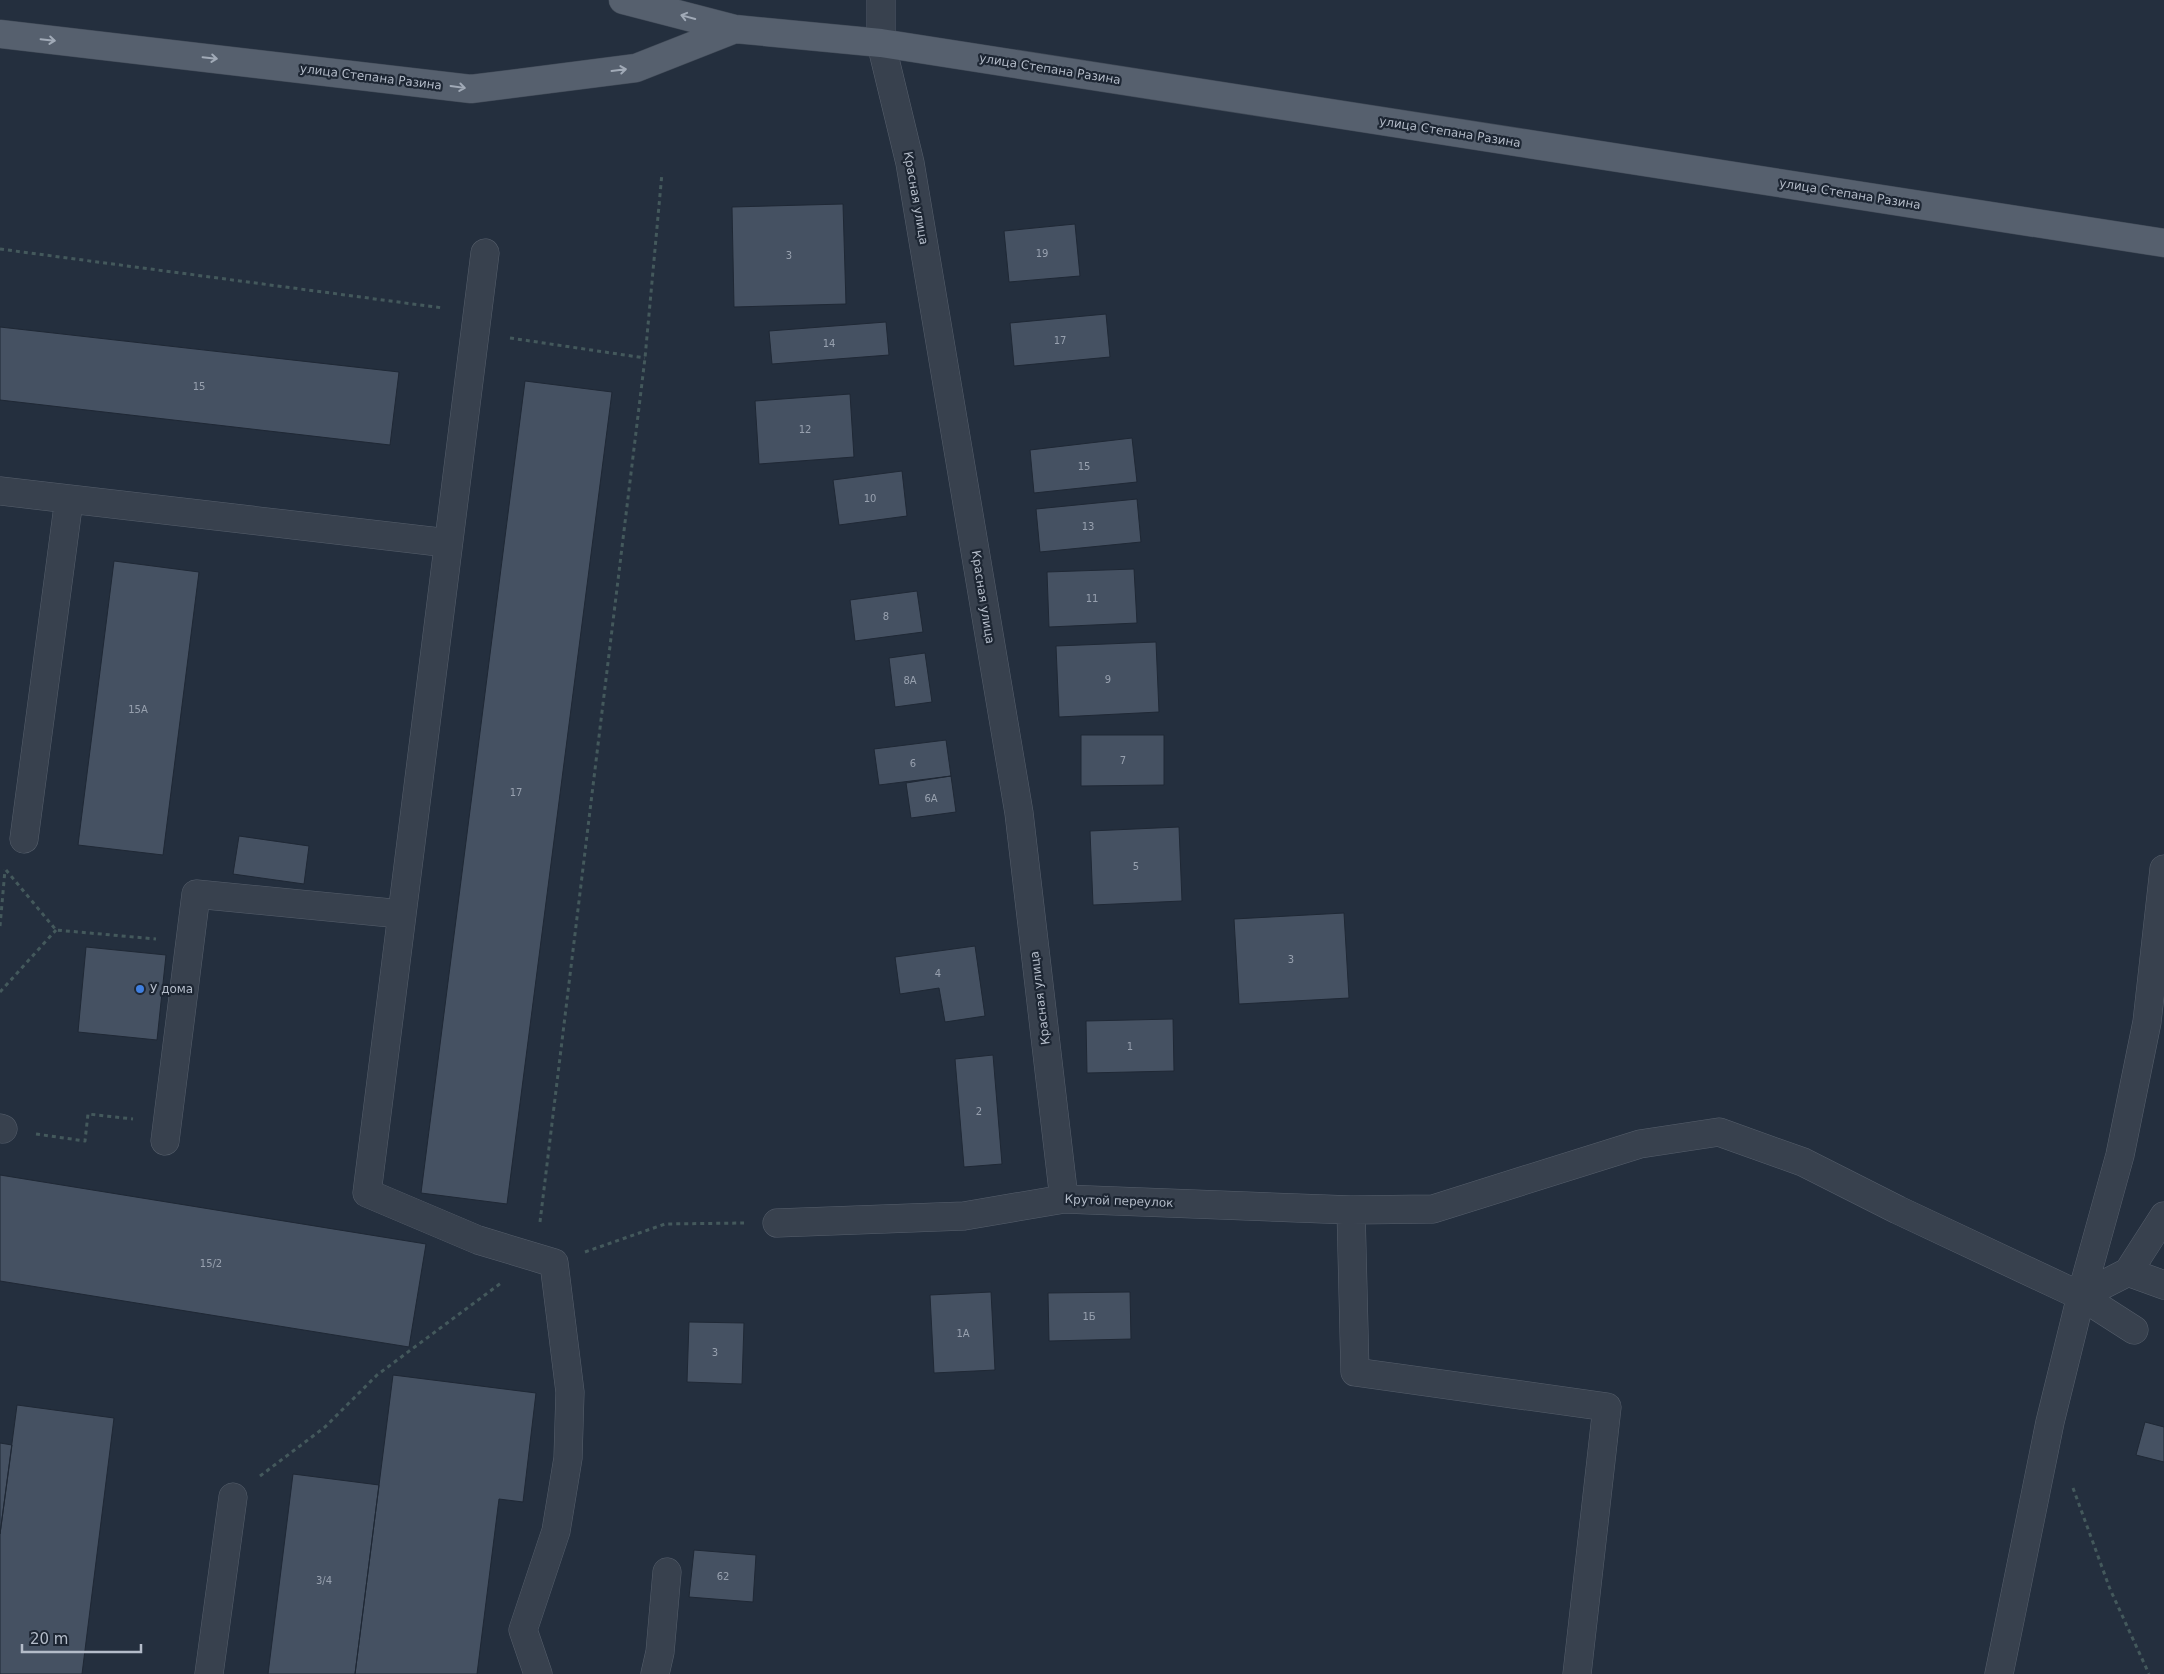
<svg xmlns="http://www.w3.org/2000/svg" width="2164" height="1674" viewBox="0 0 2164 1674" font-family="'DejaVu Sans',sans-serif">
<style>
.building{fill:#455162;stroke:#1f2835}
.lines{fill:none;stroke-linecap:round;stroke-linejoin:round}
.minor-casing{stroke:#565f6c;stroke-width:29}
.major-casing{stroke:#414a57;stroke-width:29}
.path{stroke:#44595c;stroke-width:3;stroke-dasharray:4 4;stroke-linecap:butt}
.minor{stroke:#38414e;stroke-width:28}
.major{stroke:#56606e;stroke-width:28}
.oneway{stroke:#a1aab7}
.shop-dot{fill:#3f7fe0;stroke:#1d2633;stroke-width:2}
.labels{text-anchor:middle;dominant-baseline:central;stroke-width:4.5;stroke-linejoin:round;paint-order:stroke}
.number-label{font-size:10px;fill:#98a1af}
.street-label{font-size:12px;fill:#b4bcc9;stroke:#1d2633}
.poi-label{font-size:12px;fill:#b4bcc9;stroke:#1d2633;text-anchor:start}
</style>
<rect width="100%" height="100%" fill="#242f3e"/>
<!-- building -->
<path class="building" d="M843 204 846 304 734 307 732 207Z
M1075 224 1080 276 1009 282 1004 231Z
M1106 314 1110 357 1014 366 1010 323Z
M886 322 889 355 772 364 769 331Z
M0 327 399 372 390 445 0 400Z
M525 381 612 392 507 1204 421 1193Z
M850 394 854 457 759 464 755 401Z
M1132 438 1137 482 1034 493 1030 450Z
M902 471 907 516 839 525 833 480Z
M1137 499 1141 542 1040 552 1036 509Z
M114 561 199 572 163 855 78 845Z
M1134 569 1137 623 1049 627 1047 572Z
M917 591 923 632 855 641 850 600Z
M1156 642 1159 712 1059 717 1056 646Z
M925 653 932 702 895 707 889 658Z
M1081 735H1164V785L1081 786Z
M946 740 951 776 879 785 874 749Z
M951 776 956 812 911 818 906 783Z
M1179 827 1182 901 1093 905 1090 831Z
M239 836 309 846 304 884 233 874Z
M1344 913 1349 998 1239 1004 1234 919Z
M975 946 985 1016 945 1022 939 988 900 994 895 957Z
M86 947 166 955 157 1040 78 1032Z
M1173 1019 1174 1071 1087 1073 1086 1021Z
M993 1055 1002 1164 964 1167 955 1059Z
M0 1175 426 1244 409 1347 0 1281Z
M991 1292 995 1370 934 1373 930 1295Z
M1130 1292 1131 1339 1049 1341 1048 1293Z
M689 1322 744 1323 742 1384 687 1382Z
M393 1375 536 1393 523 1502 499 1499 477 1674H355Z
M17 1405 114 1418 82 1674H0V1534Z
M2145 1422 2164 1427V1462L2136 1455Z
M0 1443 12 1445 0 1534Z
M293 1474 379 1485 355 1674H268Z
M694 1550 756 1555 753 1602 689 1597Z"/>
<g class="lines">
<!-- minor casing -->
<g class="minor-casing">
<path id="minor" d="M881 0V43L910 163 1019 813 1064 1199
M485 253 367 1193 478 1240 554 1263 570 1392 568 1458 556 1531 523 1630 538 1674
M0 491 448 543
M24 839 69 499
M0 1128 3 1129
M165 1141 196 894 401 914
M1351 1210 1355 1372 1607 1407 1577 1674
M777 1223 964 1216 1064 1199 1351 1210 1433 1209 1640 1144 1719 1132 1803 1162 1898 1210 2081 1296 2134 1330
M2128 1272 2164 1285
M2081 1296 2128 1272 2164 1216
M209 1674 233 1497
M655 1674 660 1652 667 1572
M1999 1674 2050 1422 2081 1296 2120 1155 2147 1022 2164 869"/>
</g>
<!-- major casing -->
<g class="major-casing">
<path id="major" d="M623 0 735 29 881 43 2164 243
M0 34 471 89 636 68 735 29"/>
</g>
<!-- path -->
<path class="path" d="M0 249 443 308
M510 338 645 358
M6 870 56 930 156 939
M0 926 5 870
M0 992 56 930
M36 1134 85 1141 88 1114 133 1119
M540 1222 645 358 662 173
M585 1252 665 1224 744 1223
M260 1476 325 1427 377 1375 501 1283
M2073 1488 2110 1589 2149 1674"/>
<!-- minor -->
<use href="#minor" class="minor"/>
<!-- major -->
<use href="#major" class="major"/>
</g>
<!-- one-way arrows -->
<defs><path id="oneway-shaft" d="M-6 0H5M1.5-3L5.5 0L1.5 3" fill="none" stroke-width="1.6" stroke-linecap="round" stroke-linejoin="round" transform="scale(1.25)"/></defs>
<g class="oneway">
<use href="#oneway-shaft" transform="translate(688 17) rotate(-165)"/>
<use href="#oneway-shaft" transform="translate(48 40) rotate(6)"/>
<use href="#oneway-shaft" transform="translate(210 58) rotate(6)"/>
<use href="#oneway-shaft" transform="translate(619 70) rotate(-7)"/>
<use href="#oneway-shaft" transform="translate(458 87) rotate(8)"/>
</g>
<!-- markers -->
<circle class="shop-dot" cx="140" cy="989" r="5"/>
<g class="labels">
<!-- number labels -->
<g class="number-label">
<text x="1042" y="253">19</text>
<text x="789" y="255">3</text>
<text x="1060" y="340">17</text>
<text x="829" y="343">14</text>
<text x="199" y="386">15</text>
<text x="805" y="429">12</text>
<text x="1084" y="466">15</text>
<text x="870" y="498">10</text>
<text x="1088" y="526">13</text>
<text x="1092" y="598">11</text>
<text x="886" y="616">8</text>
<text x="1108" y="679">9</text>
<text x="910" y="680">8А</text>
<text x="138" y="709">15А</text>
<text x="1123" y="760">7</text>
<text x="913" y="763">6</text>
<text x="516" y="792">17</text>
<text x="931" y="798">6А</text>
<text x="1136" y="866">5</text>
<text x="1291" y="959">3</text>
<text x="938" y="973">4</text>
<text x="1130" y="1046">1</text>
<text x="979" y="1111">2</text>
<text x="211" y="1263">15/2</text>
<text x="1089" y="1316">1Б</text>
<text x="963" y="1333">1А</text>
<text x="715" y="1352">3</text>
<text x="723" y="1576">62</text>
<text x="324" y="1580">3/4</text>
</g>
<!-- street labels -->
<g class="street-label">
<text transform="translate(1050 69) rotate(9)">улица Степана Разина</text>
<text transform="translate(371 77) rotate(7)">улица Степана Разина</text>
<text transform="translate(1450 132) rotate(9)">улица Степана Разина</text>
<text transform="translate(1850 194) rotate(9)">улица Степана Разина</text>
<text transform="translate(916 198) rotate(80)">Красная улица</text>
<text transform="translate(983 597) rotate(81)">Красная улица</text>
<text transform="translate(1040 998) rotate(-97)">Красная улица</text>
<text transform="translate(1119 1201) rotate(2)">Крутой переулок</text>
</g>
<!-- poi labels -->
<g class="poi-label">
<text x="150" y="989">У дома</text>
</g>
</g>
<!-- scale -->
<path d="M22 1644v8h119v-8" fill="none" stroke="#b4bcc9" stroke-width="2.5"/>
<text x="30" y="1644" font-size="15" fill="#b4bcc9" stroke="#1d2633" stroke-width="4" paint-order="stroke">20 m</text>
</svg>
